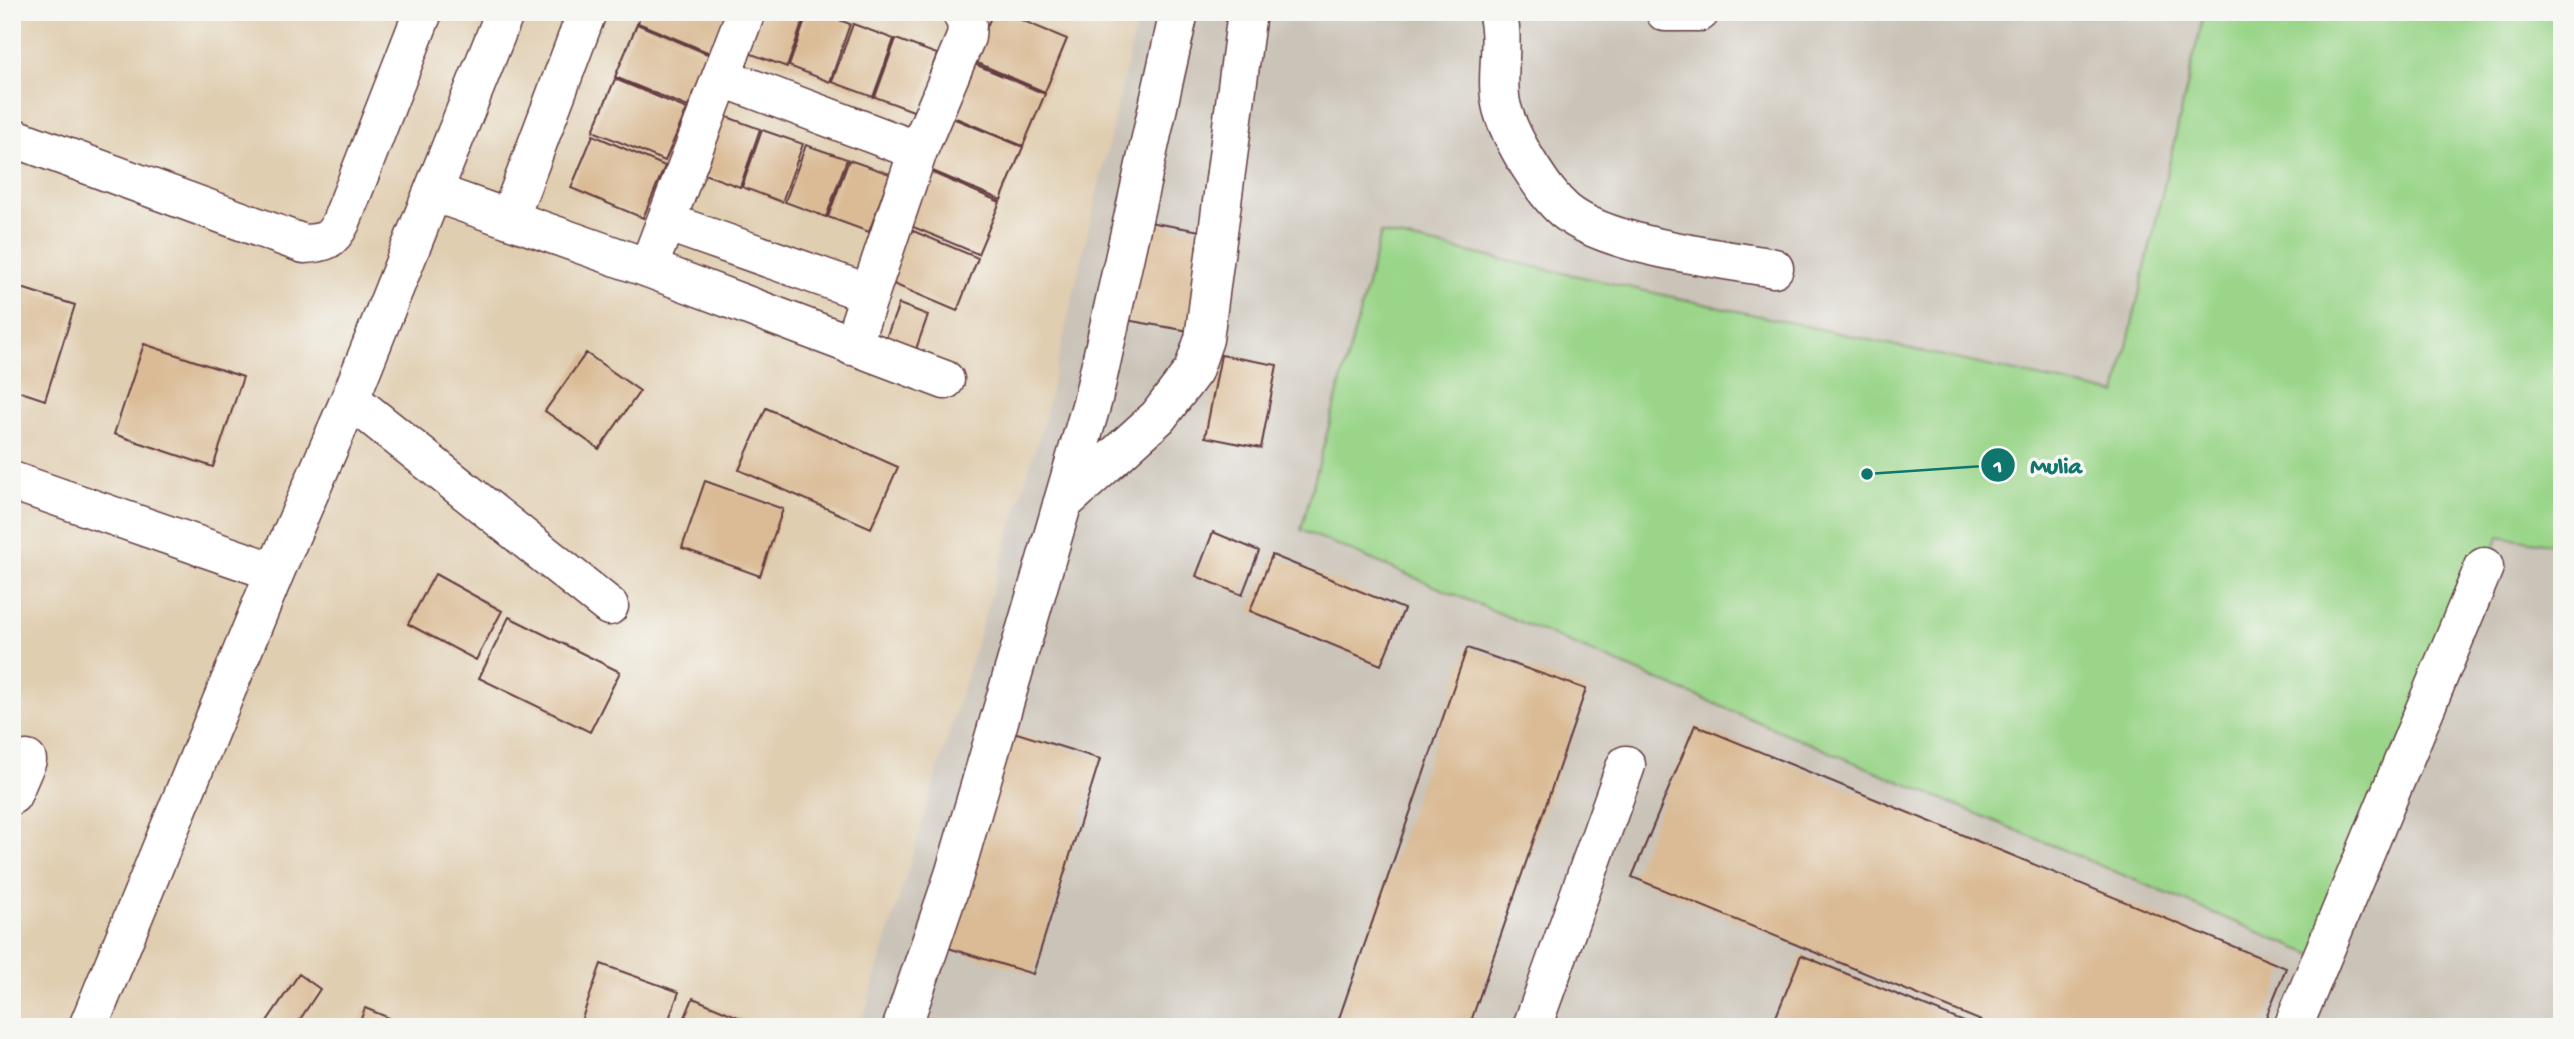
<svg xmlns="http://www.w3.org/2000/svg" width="2574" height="1039" viewBox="0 0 2574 1039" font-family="'Gochi Hand',sans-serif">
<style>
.built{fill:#e0ceb1}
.industrial{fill:#cac3b8}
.green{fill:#9ad589;stroke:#727a5a;stroke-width:2}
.building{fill:#dabb95}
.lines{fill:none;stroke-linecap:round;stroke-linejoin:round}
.minor-casing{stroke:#633b41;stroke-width:41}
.minor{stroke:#fff;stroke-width:38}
.leader{fill:none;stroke:#0f766e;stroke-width:2.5}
.callout-dot{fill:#0f766e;stroke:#f6f6f2;stroke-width:2.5}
.mark-label{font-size:21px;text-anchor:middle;font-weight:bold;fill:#fff}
.callout-label{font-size:24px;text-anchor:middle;font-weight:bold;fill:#0f766e;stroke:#f6f6f2;stroke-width:7;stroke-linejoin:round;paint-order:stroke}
</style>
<rect width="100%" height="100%" fill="#f6f6f2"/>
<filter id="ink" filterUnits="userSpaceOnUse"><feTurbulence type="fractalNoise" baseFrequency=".0143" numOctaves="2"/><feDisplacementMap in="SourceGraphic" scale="14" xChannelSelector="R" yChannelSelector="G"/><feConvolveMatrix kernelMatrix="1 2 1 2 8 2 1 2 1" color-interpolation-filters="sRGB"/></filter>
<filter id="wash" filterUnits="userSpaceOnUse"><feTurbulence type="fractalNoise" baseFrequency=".00686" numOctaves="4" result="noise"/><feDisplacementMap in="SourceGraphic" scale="28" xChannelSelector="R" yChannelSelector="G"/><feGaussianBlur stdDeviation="1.57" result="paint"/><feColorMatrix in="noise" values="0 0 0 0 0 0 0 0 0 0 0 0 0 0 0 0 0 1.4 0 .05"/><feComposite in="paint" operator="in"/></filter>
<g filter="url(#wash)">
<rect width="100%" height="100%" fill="#f1dbbb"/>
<!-- built -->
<path class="built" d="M12 12H1139L1044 419 860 1027H12Z"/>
<!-- industrial -->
<path class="industrial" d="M1139 12H2562V1027H860L1044 419Z"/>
<!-- green -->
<path class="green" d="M2204 12H2562V546L2499 536 2330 962 1301 530 1381 233 2116 394Z"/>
<g id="blocks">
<!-- building -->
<path class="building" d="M642 12H727L710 53 638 23Z
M760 12H806L787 67 746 52Z
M808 12H819L850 24 830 82 789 66Z
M993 12H1002L1067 39 1045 92 973 61Z
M637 24 710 55 688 107 615 77Z
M853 24 894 39 873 97 832 82Z
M896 39 937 54 916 112 875 97Z
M972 63 1045 94 1023 146 951 116Z
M615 79 687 109 665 161 593 131Z
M719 114 760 129 740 187 698 172Z
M950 117 1023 147 1001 200 928 169Z
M762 130 803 144 782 202 742 187Z
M593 135 665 166 643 218 571 188Z
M806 145 847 159 826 217 785 202Z
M849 160 890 174 869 232 828 217Z
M928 171 1000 202 978 254 906 224Z
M1137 220 1212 233 1195 332 1120 319Z
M906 228 978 258 957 311 884 280Z
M12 285 75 305 45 400 12 389Z
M899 304 928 315 916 349 886 338Z
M144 344 243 377 213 467 114 434Z
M586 353 640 391 599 449 545 411Z
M1221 355 1277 365 1261 448 1205 437Z
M766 408 898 467 871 528 739 470Z
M705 481 783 509 760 576 682 548Z
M1213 532 1259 551 1242 595 1196 576Z
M1272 555 1404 609 1381 665 1250 611Z
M435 574 502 611 476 660 408 624Z
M509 617 620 672 590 732 479 678Z
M1467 648 1586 689 1469 1027H1336Z
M1695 725 2286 968 2262 1027H1996L1632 877Z
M1007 730 1100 759 1033 974 942 946Z
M1801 955 1976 1027H1779L1773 1024Z
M601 964 679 992 666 1027H579Z
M299 974 320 989 295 1027H263Z
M693 998 762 1027H681Z
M365 1008 411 1027H358Z"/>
</g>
</g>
<g filter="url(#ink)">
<use href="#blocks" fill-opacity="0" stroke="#633b41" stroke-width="2"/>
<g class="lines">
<!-- minor casing -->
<g class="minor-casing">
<path id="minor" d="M1497 12C1506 43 1494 77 1502 108 1508 129 1518 147 1529 165 1540 182 1550 198 1565 211 1607 246 1718 258 1774 268
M1665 12H1700
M721 77 918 151
M12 137 304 244C324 243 332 241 341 222L423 12
M433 192 648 268 945 380
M509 219 587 12
M666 222 870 294
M648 268 746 12
M852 346 918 151 966 37 967 24 961 12
M350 399 609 606
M12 481 275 572
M1062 504 1158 417 1193 371 1204 339 1247 12
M12 795 27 760
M88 1027 275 572 350 399 505 12
M902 1027 954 875 1093 399 1179 12
M1532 1027 1626 765
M2293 1027 2484 567"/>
</g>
<!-- minor -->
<use href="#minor" class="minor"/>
</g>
</g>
<!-- callouts -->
<path class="leader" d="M1867 474L1998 465"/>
<g class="callout-dot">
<circle cx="1867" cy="474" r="7"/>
<circle cx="1998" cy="465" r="18"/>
</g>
<g class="mark-label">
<text x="1998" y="472">1</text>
</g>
<g class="callout-label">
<text x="2056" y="473">Mulia</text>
</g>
<!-- margin -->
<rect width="2574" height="1039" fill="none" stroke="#f6f6f2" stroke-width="42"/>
</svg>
